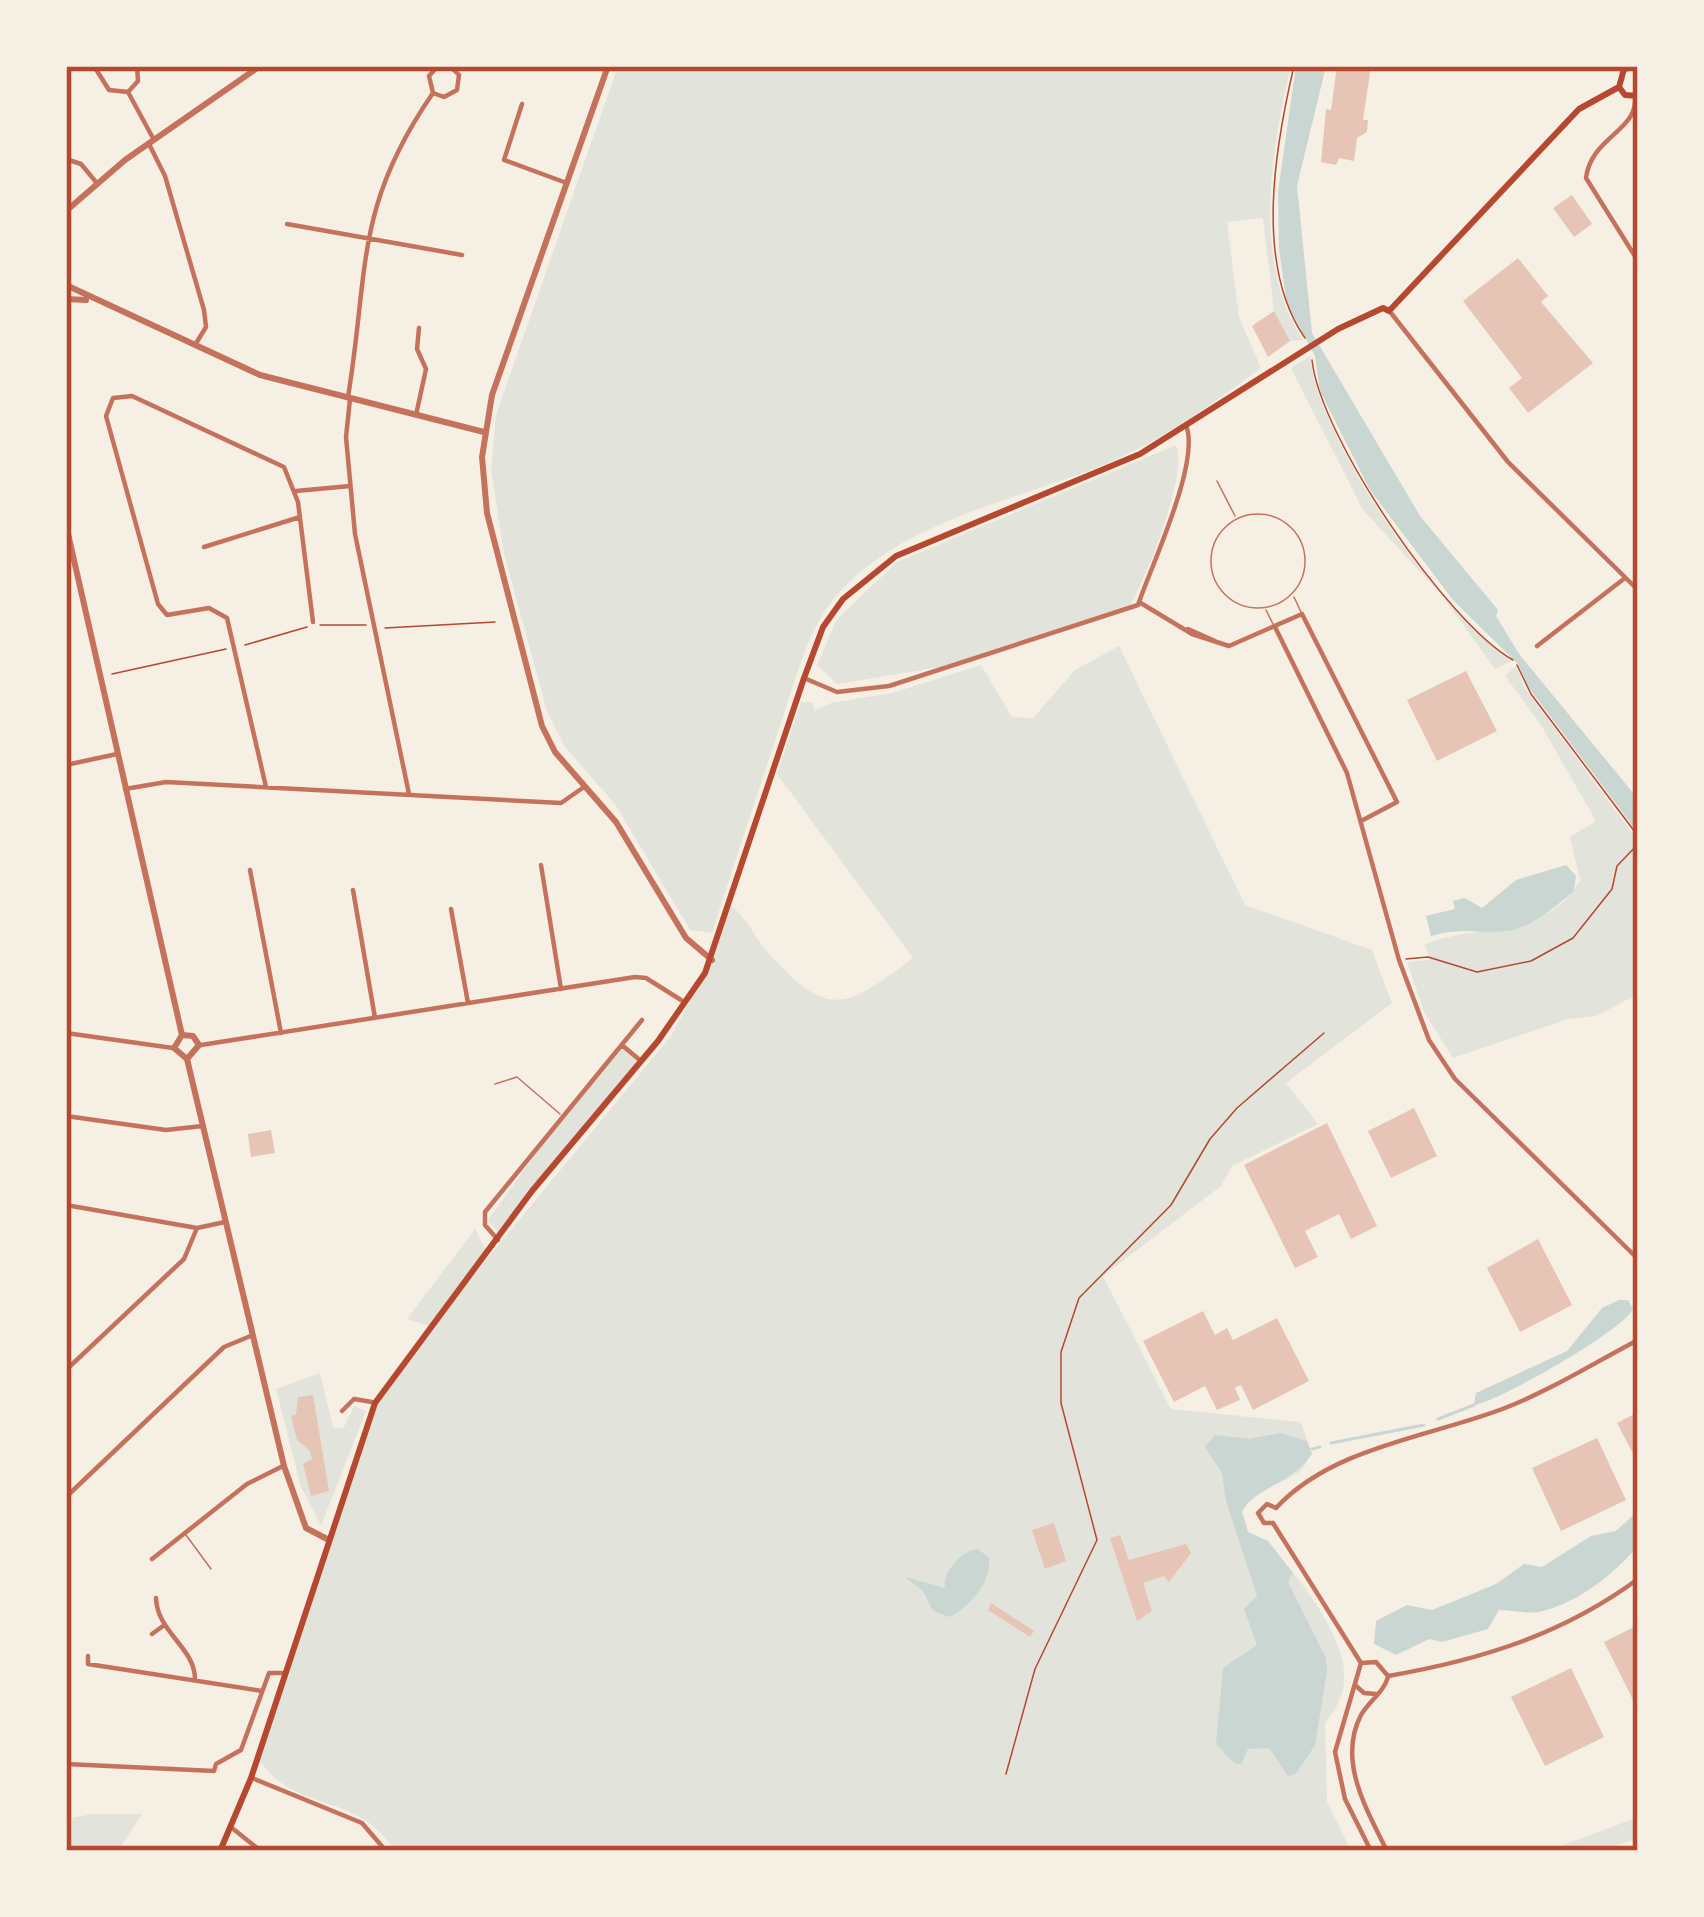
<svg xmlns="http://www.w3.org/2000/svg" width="1704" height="1917" viewBox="0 0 1704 1917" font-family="'Sofia Sans Condensed',sans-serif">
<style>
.green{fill:#e2e4dc}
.water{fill:#c9d6d2}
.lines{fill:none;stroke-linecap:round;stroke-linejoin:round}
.stream{stroke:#c9d6d2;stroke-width:3}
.building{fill:#e6c5b7}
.path{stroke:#b5482f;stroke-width:1.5}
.service{stroke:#c5725c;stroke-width:1.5}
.minor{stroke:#c5725c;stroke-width:4.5}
.tertiary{stroke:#c5725c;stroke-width:6}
.primary{stroke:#b5482f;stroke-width:6}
.neatline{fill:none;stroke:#b5482f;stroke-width:4.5}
</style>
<rect width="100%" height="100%" fill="#f6efe4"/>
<!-- green -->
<path class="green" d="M618 66H1291C1271 150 1252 263 1303 340L1290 341 1274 311 1263 218 1227 222 1239 317 1261 368C1215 402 1167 437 1115 460 1021 501 890 520 827 608 804 641 793 688 780 726 757 795 734 864 712 933L690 930 615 804 565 747 547 711 504 554 491 469 496 415Z
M1310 356C1317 440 1441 615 1511 661L1495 669 1441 594 1363 510 1291 368Z
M1176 445C1189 471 1146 579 1130 605L941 667 837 684 817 665 837 619 897 562Z
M1119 646 1245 905 1372 950 1392 1003 1286 1083 1318 1124 1232 1166 1221 1186 1103 1276 1171 1409 1300 1422C1333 1490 1263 1471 1242 1511L1248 1532C1284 1549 1341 1630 1344 1670 1346 1692 1338 1707 1325 1723L1327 1802 1351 1851H395C362 1799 317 1811 276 1779 267 1772 266 1765 256 1760L367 1420 397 1368 671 1036 712 960 730 905C747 917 753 935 766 950 827 1020 845 1010 913 958L777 774 801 702H812L815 711 831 703 892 693 981 665 1012 717 1033 718 1075 670Z
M1516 666 1524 687 1638 841V994L1596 1016 1568 1019 1453 1058 1424 1012 1407 962 1430 960 1425 945C1475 922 1546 941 1580 880L1570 837 1596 821 1541 725 1505 676Z
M623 1046 641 1061 498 1232 488 1220 563 1116Z
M475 1229 486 1251 429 1326 407 1319Z
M320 1373 333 1427 343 1429 354 1406 366 1411 321 1526 301 1487 276 1389Z
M93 1814H142L118 1851H66V1819Z
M1638 1817V1838L1601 1851H1548Z"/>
<!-- water -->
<path class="water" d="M1296 66H1326L1297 186 1312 333 1420 516 1498 610 1496 616 1519 654 1638 799V833L1529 688 1518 664 1453 600 1370 490 1320 391 1315 356 1287 304 1279 249 1278 192Z
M1566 865 1576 876 1574 891C1556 906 1531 928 1508 931 1480 934 1458 927 1431 936L1426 916 1455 909 1453 901 1465 898 1482 908 1516 880Z
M1619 1300H1628L1633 1309C1624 1330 1496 1403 1474 1405L1476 1393 1567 1351 1602 1308Z
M1280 1433 1307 1441 1312 1454C1290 1485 1254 1488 1242 1512L1248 1532 1268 1541 1293 1573 1288 1582 1326 1658 1327 1671 1315 1745 1296 1774 1288 1776 1269 1748 1248 1749 1241 1764H1235L1216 1744 1223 1668 1257 1645 1244 1609 1257 1596 1226 1501 1222 1473 1205 1447 1215 1435 1250 1439Z
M1638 1511V1546C1613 1575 1578 1603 1539 1612 1527 1614 1511 1610 1499 1610L1488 1629 1442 1642 1429 1639 1396 1655 1374 1644 1376 1621 1407 1605 1432 1610 1447 1604 1496 1584 1524 1564 1542 1567 1591 1536 1616 1531Z
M977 1549 989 1557C992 1580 971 1606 950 1617L933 1611 923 1591 905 1577 945 1588C942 1573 961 1551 977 1549Z"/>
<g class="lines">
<!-- stream -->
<path class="stream" d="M1438 1419 1474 1405
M1331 1443 1424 1425
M1312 1449 1320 1447"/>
</g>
<!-- building -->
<path class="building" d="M1337 66H1371L1363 120H1368L1367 132 1357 138 1354 161 1339 158 1336 165 1321 162 1326 109 1331 110Z
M1572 195 1592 224 1574 237 1553 208Z
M1518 258 1548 296 1541 302 1593 363 1528 413 1509 388 1522 378 1463 301Z
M1274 311 1290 341 1268 357 1252 326Z
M1466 671 1497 731 1437 761 1407 700Z
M1414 1108 1437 1156 1391 1178 1368 1131Z
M1327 1123 1377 1226 1351 1239 1339 1214 1305 1231 1318 1257 1295 1268 1244 1165Z
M271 1130 275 1153 251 1157 248 1134Z
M1538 1239 1572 1305 1520 1332 1487 1268Z
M1203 1311 1215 1335 1227 1328 1233 1340 1277 1318 1309 1381 1253 1410 1241 1385 1235 1388 1240 1400 1217 1410 1205 1386 1174 1402 1143 1341Z
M313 1395 329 1491 311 1496 303 1464 312 1459 310 1451 297 1440 291 1416 296 1414 298 1397Z
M1638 1412V1463L1617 1423Z
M1597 1438 1626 1500 1561 1531 1532 1468Z
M1054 1523 1066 1561 1045 1569 1032 1530Z
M1120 1535 1129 1560 1186 1544 1191 1553 1169 1582 1164 1576 1143 1583 1152 1611 1137 1621 1110 1538Z
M991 1603 1034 1631 1030 1637 988 1610Z
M1638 1625V1710L1604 1642Z
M1571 1668 1604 1737 1545 1766 1511 1697Z"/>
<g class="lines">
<!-- path -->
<path class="path" d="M1294 66C1275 147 1254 265 1305 338
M1312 360C1320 437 1446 622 1513 660
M320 625H366
M385 628 495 622
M245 645 307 627
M1517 665 1531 694 1638 836
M112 674 226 649
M1406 959 1428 957 1477 972 1531 961 1573 938 1612 889 1617 866 1638 844
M1006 1774 1035 1669 1097 1540 1061 1403V1352L1079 1298 1171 1205 1210 1139 1237 1108 1324 1033"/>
<!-- service -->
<path class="service" d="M1217 481 1235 516
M1211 561a47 47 0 1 1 94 0a47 47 0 1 1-94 0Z
M1294 597 1301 612
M1266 610 1273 624
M495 1084 517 1077 560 1114
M186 1535 211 1569"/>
<!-- minor -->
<path class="minor" d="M94 66 109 90 128 92
M128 92 154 140
M128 92 138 81 137 66
M433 93 444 97 457 90 459 75 450 66
M1635 97C1638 131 1591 137 1586 178L1638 261
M522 104 504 160 564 182
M149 144 165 176 204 310 206 327 195 345
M66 159 81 164 96 182
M287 224 462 255
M1391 313 1508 462 1638 590
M348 397C369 270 354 207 433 93L429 76 438 66
M350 399 346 437 355 534 409 794
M416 415 426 369 417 349 419 328
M296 491 350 486
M204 547 300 517
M1139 602 1192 634 1229 646 1302 614 1397 802 1363 820
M1275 627 1347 773 1399 960 1429 1040 1455 1079 1638 1259
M1188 629 1215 641
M1537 646 1625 578
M804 678 837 692 889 686 1138 605C1151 566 1201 462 1186 425
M66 765 117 754
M266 787 227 618 209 608 167 615 158 604 106 416 113 398 132 396 284 467 298 502 313 622
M125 789 166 782 561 803 584 787
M541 865 561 989
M250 870 281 1033
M353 890 375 1018
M451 909 468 1003
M66 1033 173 1048
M201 1045 635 977 646 978 681 1000
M623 1046 641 1061
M66 1116 166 1130 203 1126
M66 1205 197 1228 225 1222
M498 1240 485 1225V1212L642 1020
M66 1370 184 1259 197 1228
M342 1411 354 1399 372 1402
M66 1497 224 1347 253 1335
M1276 1508C1332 1447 1430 1437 1505 1408 1551 1390 1594 1363 1638 1340
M1273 1523 1361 1663
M1273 1523H1264L1258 1513 1267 1504 1276 1508
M152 1559 247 1484 283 1466
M156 1598C157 1632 194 1647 195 1678
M152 1634 163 1626
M88 1656V1664L262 1691
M1361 1663 1335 1752 1345 1799 1371 1851
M1361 1663 1376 1662 1388 1676
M1388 1676C1480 1660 1562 1635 1638 1579
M1355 1685 1364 1693 1376 1694
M66 1764 214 1771 216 1764 241 1750 269 1673H282
M252 1778 362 1823 386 1851
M232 1828 261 1851
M1387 1851C1367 1810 1337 1761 1361 1715 1369 1701 1384 1692 1388 1677"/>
<!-- tertiary -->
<path class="tertiary" d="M608 66 492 395 482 457 487 513 542 726 555 752 616 822 686 938 712 960
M66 211 125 160 260 66
M66 285 260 375 484 432
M66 299 86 300
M66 525 182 1035
M182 1035 193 1036 199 1045 187 1059
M182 1035 174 1048 187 1059
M187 1059 284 1466 306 1528 327 1539"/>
<!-- primary -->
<path class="primary" d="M1619 87 1624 69 1638 66
M1619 87 1625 95 1638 96
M220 1851 251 1778 375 1403 532 1191 658 1041 705 973 804 678 823 627 843 599 896 556 1140 454 1338 329 1383 308 1389 311 1579 109 1619 87"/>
</g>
<!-- border -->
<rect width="1704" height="1917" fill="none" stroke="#f6efe4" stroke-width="138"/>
<rect x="69" y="69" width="1566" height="1779" class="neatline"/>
</svg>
